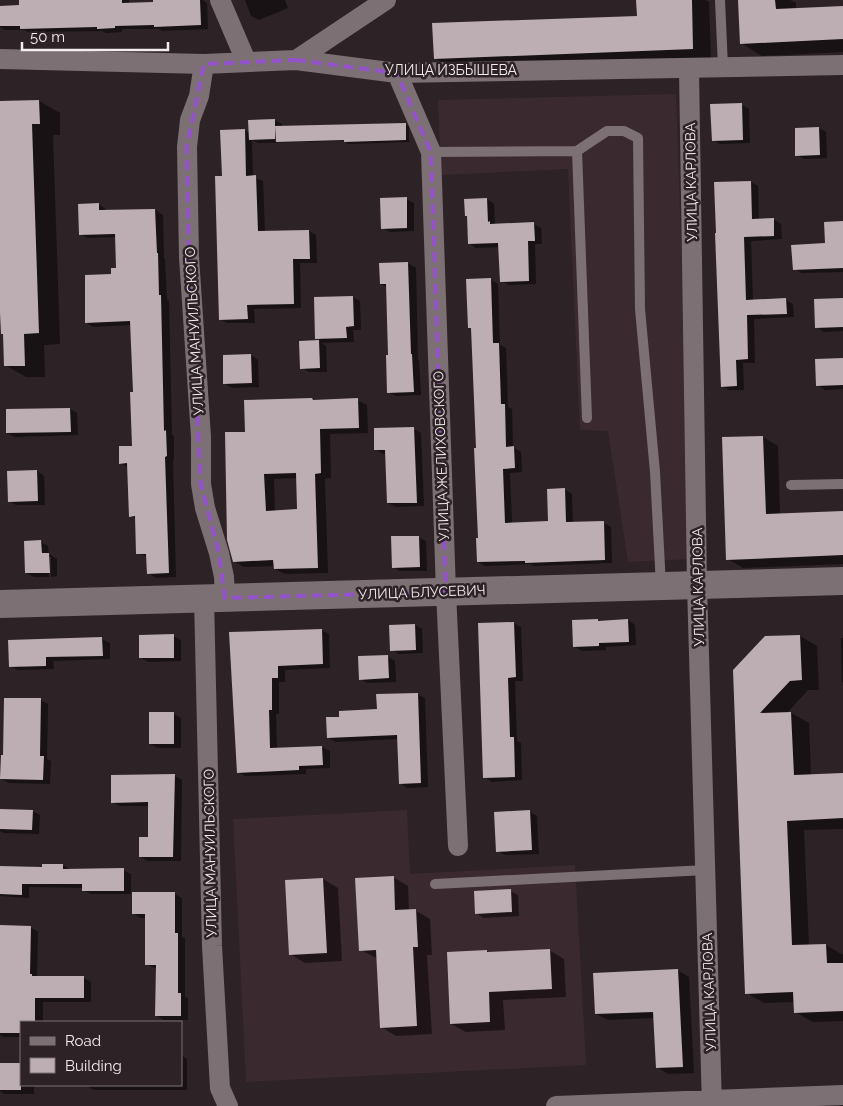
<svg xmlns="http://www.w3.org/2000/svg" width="843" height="1106" viewBox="0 0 843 1106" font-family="Raleway,sans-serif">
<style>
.built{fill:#3b2930}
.shadow{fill:#0007;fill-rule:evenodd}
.building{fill:#bdaeb3;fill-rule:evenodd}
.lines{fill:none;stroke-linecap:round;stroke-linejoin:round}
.service{stroke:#7d7075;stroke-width:10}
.minor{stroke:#7d7075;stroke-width:20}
.secondary{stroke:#7d7075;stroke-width:28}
.marked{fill:none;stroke:#9352c9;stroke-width:4;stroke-dasharray:10 6;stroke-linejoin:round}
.labels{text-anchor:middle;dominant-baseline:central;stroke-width:5;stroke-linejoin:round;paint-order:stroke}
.street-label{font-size:14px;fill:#f4ecef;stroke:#2d2226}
</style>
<rect width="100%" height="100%" fill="#2d2226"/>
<!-- built -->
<path class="built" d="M676 94 692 559 628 562 608 431 580 430 568 169 441 175 438 100Z
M407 810 410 874 575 865 586 1065 246 1082 233 819Z"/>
<!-- shadow -->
<path class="shadow" d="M20 0H129V4L154 3V0H202L207 3 208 29 162 31 159 29H122V32L106 33 102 31 28 32 24 30H5L0 27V7H20Z
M245 0H285L288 8 259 20 251 16Z
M637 0H705L709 2 711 59 453 68 435 58 638 17Z
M739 0H790L796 3V9L843 7V52L762 56 741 43Z
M39 101 60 113V135H53L60 344 44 345 45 377H26L5 365 4 335 2 333 0 275V102Z
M742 105 749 109 750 143 720 144 713 140Z
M274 120 282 124V127L405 124 409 126V142L348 144 344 141 258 143 252 140 253 177 263 181 265 232 309 231 316 235 317 263H300L301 308 254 309 255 323H227L220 319 223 177 244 130 250 133Z
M819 128 826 132 827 158 804 159 797 155Z
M751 182 758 186 759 220 773 219 781 224 782 239 751 241 753 301 786 300 793 304 794 317 754 319 755 363H743L744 390H729L722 386Z
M406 199 414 203V231L390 232 382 228Z
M487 199 494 204 495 225 534 224 541 228 542 244H535L536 284 509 285 501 281 500 247 476 248 469 243 468 217 466 216Z
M98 204 106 209V212L155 210 163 215 164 258 165 259 167 299 169 301 172 435 174 436V460H173L176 577 156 578 148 573V557L137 553 136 519 131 516 129 468 120 463 133 447 134 393 131 325 93 327 86 322 112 276 118 269 117 237 88 238 80 234Z
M843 223V272L802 273 794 269 826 245Z
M408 263 416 268 418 359 419 360 421 395 396 396 388 392 390 356 387 287 381 284V264Z
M490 279 498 284 500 345 506 348 508 407 512 409 513 447 521 452 522 472 510 473 512 524 550 522 564 489 572 494 573 523H604L611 527 612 563 534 566 530 564 485 566 478 562 480 540 477 449 472 329 469 327Z
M353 297 360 301 361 330H353L354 342 321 343 326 346 327 372H309L302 368 301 342 321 341 316 338Z
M843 300V331L824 332 817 327Z
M251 355 258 360 259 387 232 388 225 384Z
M843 359V389L825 390 817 385Z
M357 400 367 405 368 433 330 434 331 478 325 479 328 573 285 574 275 569V566L244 567 234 561 246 433ZM298 478 299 511 275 512 274 479Z
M70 409 77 413 78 435 15 437 7 433Z
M414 429 421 433 424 506 396 507 388 503 387 454H383L376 449Z
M763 437 778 446 780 515 843 512V564L743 568 728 559Z
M37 471 44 476 45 505H16L9 501Z
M418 537 426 541 427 571H400L393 567Z
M41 542 48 546 49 554 57 559V576L51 577V557H48L49 577H34L26 573Z
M598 620 600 622 628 620 635 625 636 645 606 647V650L582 651 575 647Z
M513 623 521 627 523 681H515L517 741 521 743 522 780 492 782 485 777Z
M415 625 422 629 423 653 399 654 391 650Z
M321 630 329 634 330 668 285 670V682H279V714H276L277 749 322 747 330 751V768L306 769V774L245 776 238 772 230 633Z
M173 636 181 640V661L148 662 141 658Z
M800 636 817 646 819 690H808L787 713H791L809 723 811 775 843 774V829L804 830 809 946 826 945 843 955V1021L813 1022 795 1012V1002L764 1003 747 993 734 670Z
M841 638H843V682H842Z
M102 639 110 643V659L53 661 54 669 18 670 10 666V641Z
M388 657 395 661 396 682 368 683 360 679Z
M417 694 425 698 428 787 407 788 400 783 398 739 336 742 329 738 341 718 378 711Z
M40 700 48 704 47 759 51 761 50 784 9 783 1 779 4 756Z
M174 714 181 718V748H158L150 744Z
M175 776 182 780 181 861H148L140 857 149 839V806H120L112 802Z
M0 810 32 811 40 815 39 834 4 833 0 831Z
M530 812 537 816 539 854 505 855 497 851Z
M62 865 70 869 123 870 131 874V894H175L182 898V937L185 938V997L188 998V1020H164L157 1016V969L146 964V918H140L133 913V894H91L83 890V888L29 887V898L0 896V867L43 868Z
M393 877 408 886 409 910H415L430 919 432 955H427L432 1034 396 1036 381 1027 378 959 361 950Z
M323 879 338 888 342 961 305 963 290 954Z
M510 891 518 895 519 916 484 918 477 914Z
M0 927H30L38 932 37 978H84L91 982V1002H43V1022H21V1037H4L0 1035Z
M549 950 564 959 566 997 503 1000 505 1030 466 1032 451 1024 487 951 490 953Z
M677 970 689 977 694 1073 668 1074 657 1067 654 1018 608 1020 596 1014Z
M181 1055 187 1059V1090H94L87 1086V1085H181Z
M0 1065H21V1085H34V1094H4L0 1091Z"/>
<!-- building -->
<path class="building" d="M19 0H122V3L153 2V0H200L201 25 154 27V25L115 26V28L97 29V27L20 29V26H0V6L19 5Z
M636 0H692L693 49 434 59 432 23 637 16Z
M738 0H775L776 9 843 6V39L740 44Z
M39 100 40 124H32L39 333 24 334 25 366H4L3 334H1L0 313V101Z
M742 103 743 140 712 141 710 104Z
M275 119V139L249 140 248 120Z
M406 123V140L344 142V140L276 142 275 126Z
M819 127 820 155 795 156V128Z
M245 129 246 176 256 175 258 231 309 230 310 259H293L294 304 247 305 248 319 219 320 215 176H222L220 130Z
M751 181 752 219 774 218V236L744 237 746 300 786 298 787 314 747 315 748 359 736 360 737 386 721 387 715 233H716L714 182Z
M407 197V228L381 229 380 198Z
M487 198 488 222 490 221V224L534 222 535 241H528L529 281 500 282 498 243 468 244 467 216H465L464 199Z
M99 203V210L155 209 157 253H158L159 295H161L164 431 166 430 167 456 165 457 169 573 147 574 146 554H136L135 516 129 517 127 463 119 464V446H132L130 392H133L130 321 85 323V275L111 274V268H116L115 234 79 235 78 204Z
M843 221V268L793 270 791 245 825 243 824 222Z
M408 262 411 354H412L414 392 387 393 386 355H388L386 284H380L379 263Z
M491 278 493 343H499L501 404H505L506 447 514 446 515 468 503 469 505 523 548 521 547 489 565 488 566 522 604 521 605 560 525 563V561L477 562 476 538H478L474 448H476L471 328H468L466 279Z
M353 296 354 326 346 327 347 338 315 339 314 297Z
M843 298V327L815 328 814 299Z
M319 340 320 368 300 369 299 341Z
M251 354 252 383 223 384V355Z
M843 358V385L816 386 815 359Z
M312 398 313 400 358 398 359 428 320 429 321 473 315 474 318 568 274 569 273 560 233 562 227 540 225 432H245L244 400ZM296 473 297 509 266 511 264 474Z
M70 408 71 432 6 433V409Z
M414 427 417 503H387L385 450H374V428Z
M763 436 766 514 843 511V555L726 560 722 437Z
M37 470 38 501 8 502 7 471Z
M391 536H419L420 567 392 568Z
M41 540 42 553H49L50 573H25L24 541Z
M598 619V621L628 619 629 642 599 643V646L573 647 572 620Z
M514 622 516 677 508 678 510 737H514L515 777 483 778 478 623Z
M415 624 416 650 390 651 389 625Z
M322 629 323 664 278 666V678H272V710H269L270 748 322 746 323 765 299 766V770L237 773 229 632Z
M174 634V658H139V635Z
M800 635 802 680 790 681 760 713 791 712 794 775 843 773V818L787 821 792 945 826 944 827 963H843V1011L794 1013 793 992 745 994 733 670 765 636Z
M102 637 103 656 46 657V666L9 667 8 640Z
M388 655 389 678 359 680 358 656Z
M418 693 421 783 399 784 397 735 327 738 326 717H339V711L377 709 376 694Z
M4 698H41L40 756H44L43 780 0 779 1 755H3Z
M149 712H174V744H149Z
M175 774 173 857H139V837H148V802L111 803V775Z
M0 809 33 810 32 830 0 829Z
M530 810 532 850 496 852 494 812Z
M42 864H63V869L124 868V891H82V884H22V895L0 894V866L42 867Z
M394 876 395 910 416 909 418 947H413L417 1026 380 1028 376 950 359 951 355 878Z
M323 878 327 953 289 955 285 880Z
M511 889 512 912 475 914 474 891Z
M132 892H175V933H178V993H181V1016H155L156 965H145V914H132Z
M0 925 31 926 30 974H32V976H84V998H35V1022H21V1033H0Z
M550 949 552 989 489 992 490 1022 450 1024 447 952 487 950V952Z
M678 969 683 1067 656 1068 653 1012 595 1014 593 973Z
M0 1063H21V1090H0Z"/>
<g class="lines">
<!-- service -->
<path class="service" d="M720 0 723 67
M577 151 587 418
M431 152 577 151 607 131H624L638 138 640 309 655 472 661 586
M791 485 843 484
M435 884 706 870"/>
<!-- minor -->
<path class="minor" d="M220 0 246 61
M0 59 204 64 296 60 397 73 843 65
M296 60 386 0
M204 64 199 96 190 120 187 147 189 257 201 437V484L205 508 219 553 224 577 225 598
M689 68 697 585 712 1106
M397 73 431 152 446 592 458 846
M204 598 212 946 220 1088 228 1106
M556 1106 843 1095"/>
<!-- secondary -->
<path class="secondary" d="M0 604 843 581"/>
</g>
<!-- marked area -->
<path class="marked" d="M296 60 397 73 431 152 446 592 225 598 219 553 201 484 189 257 187 147 204 64Z"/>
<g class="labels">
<!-- street labels -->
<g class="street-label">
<text x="451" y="70">УЛИЦА ИЗБЫШЕВА</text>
<text transform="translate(691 182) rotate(-91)">УЛИЦА КАРЛОВА</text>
<text transform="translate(194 331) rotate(-93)">УЛИЦА МАНУИЛЬСКОГО</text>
<text transform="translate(441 456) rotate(-92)">УЛИЦА ЖЕЛИХОВСКОГО</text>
<text transform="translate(698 587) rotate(-91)">УЛИЦА КАРЛОВА</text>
<text transform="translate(422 592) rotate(-2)">УЛИЦА БЛУСЕВИЧ</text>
<text transform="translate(210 853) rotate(-91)">УЛИЦА МАНУИЛЬСКОГО</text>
<text transform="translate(709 992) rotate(-92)">УЛИЦА КАРЛОВА</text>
</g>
</g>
<!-- legend -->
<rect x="20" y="1021" width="162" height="65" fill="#2d2226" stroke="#7d7376"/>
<rect x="30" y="1037" width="25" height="8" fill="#7d7075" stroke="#7d7376"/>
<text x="65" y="1046" font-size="15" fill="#f4ecef">Road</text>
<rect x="30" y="1058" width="25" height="15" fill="#bdaeb3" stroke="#7d7376"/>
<text x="65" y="1071" font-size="15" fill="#f4ecef">Building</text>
<!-- scale -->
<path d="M22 42v8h146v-8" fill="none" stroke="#f4ecef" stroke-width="2.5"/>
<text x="30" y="42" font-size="15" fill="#f4ecef" stroke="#2d2226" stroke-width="4" paint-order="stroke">50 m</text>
</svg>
